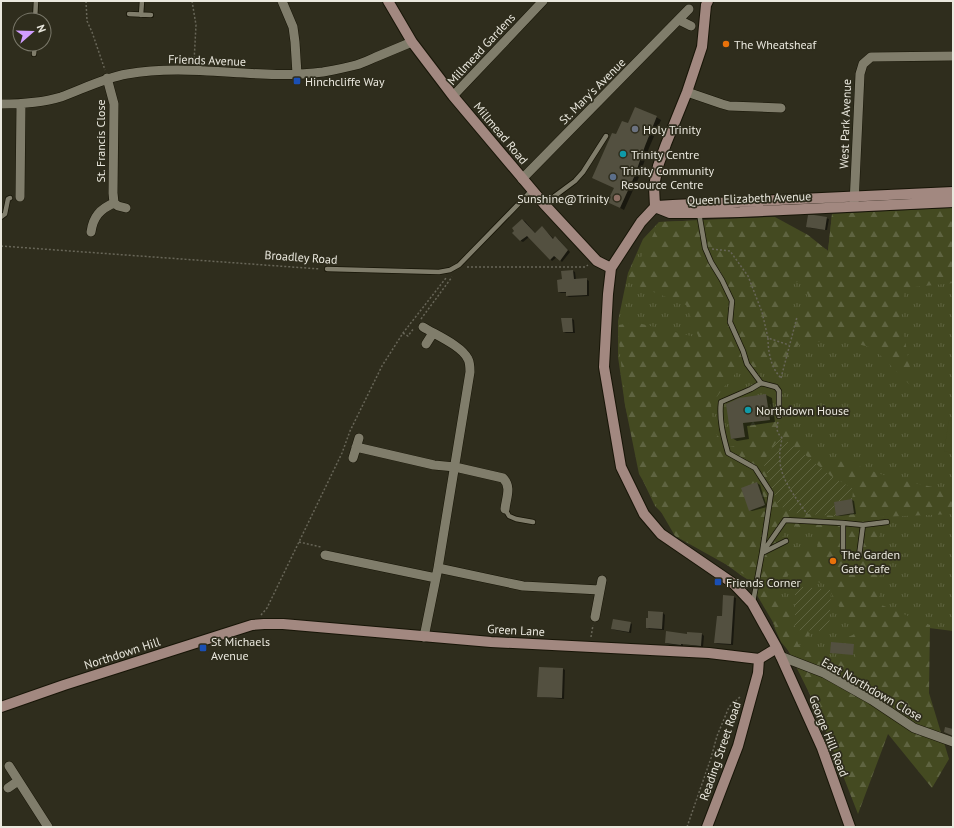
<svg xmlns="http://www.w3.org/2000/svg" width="954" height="828" viewBox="0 0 954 828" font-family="'PT Sans',sans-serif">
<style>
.grass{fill:url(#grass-tufts)}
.forest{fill:url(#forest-firs);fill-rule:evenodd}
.garden{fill:url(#garden-furrows)}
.pitch{fill:#444a21}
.shadow{fill:#0007}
.building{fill:#535040}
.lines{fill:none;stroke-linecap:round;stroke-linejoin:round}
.lane-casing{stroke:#171507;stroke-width:6}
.street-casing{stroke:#171507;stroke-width:10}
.secondary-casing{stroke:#171507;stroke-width:12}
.path{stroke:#686658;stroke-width:1.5;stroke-dasharray:2 2;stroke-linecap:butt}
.lane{stroke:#807d6b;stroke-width:4.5}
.street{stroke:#807d6b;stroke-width:9}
.secondary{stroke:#a28880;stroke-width:10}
.food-dot{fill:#e8710a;stroke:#2f2d1d;stroke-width:1.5}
.transit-dot{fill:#1a4fb4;stroke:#2f2d1d;stroke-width:1.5}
.worship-dot{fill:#6b7280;stroke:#2f2d1d;stroke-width:1.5}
.culture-dot{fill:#0f9aa8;stroke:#2f2d1d;stroke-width:1.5}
.service-dot{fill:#5c6f8a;stroke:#2f2d1d;stroke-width:1.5}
.education-dot{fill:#8d6e63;stroke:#2f2d1d;stroke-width:1.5}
.labels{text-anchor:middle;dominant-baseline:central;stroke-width:3.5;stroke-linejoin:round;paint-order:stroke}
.poi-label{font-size:12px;fill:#eae8de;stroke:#2f2d1d;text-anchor:start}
.street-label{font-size:12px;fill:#eae8de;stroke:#2f2d1d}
</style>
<defs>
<pattern id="grass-tufts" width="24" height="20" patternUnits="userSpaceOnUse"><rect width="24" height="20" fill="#444a21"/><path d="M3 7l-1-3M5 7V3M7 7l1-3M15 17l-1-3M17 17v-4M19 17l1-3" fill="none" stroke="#5f6441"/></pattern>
<pattern id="forest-firs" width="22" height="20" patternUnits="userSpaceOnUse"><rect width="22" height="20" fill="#444a21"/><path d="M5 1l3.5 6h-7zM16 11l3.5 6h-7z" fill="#5f6441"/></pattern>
<pattern id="garden-furrows" width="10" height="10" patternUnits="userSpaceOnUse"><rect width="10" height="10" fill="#444a21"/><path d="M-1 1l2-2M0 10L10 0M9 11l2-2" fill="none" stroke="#5f6441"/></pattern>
</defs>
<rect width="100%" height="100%" fill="#2f2d1d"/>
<!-- grass -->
<path class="grass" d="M953 208V631L865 620 856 687 791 654 781 642 775 629 763 589 742 576 679 530 655 506 644 483 625 405 618 357V321L628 273 643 239 659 222 775 217 774 241 826 249 828 251 832 214Z"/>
<!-- forest -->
<path class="forest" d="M953 208V283L905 288 901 319 914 389 873 348 839 339 798 345 779 370 740 368 724 387 711 405 714 432 729 447 736 446 735 439 744 437 743 423 770 420 782 423 790 421 809 452 861 467 892 478 937 488 953 489V514L879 517V604L930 625 929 693 949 759 932 788 888 734 858 814 817 709 780 634 745 575 675 536 639 474 625 405 618 331 619 325 634 322 699 338 686 305 636 285 627 278 646 250 659 222 775 217 808 235 828 251 832 214ZM803 280 809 299 807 306 794 308 790 293 794 283ZM780 436 803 453 831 476 853 489 852 499 854 513 836 516ZM757 482 765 505 749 510 742 488ZM784 525 819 529 817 549 782 545ZM788 574 804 577 826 585 845 616 856 627 855 634 848 637 847 645 855 650V660L845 662 824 657 798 644 797 638 809 636 808 624 786 611 778 595Z"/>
<!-- garden -->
<path class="garden" d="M780 436 803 453 831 476 853 489 852 499 834 502 836 516 794 513 778 505 763 462Z
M795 586 831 590 829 631 795 630Z"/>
<!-- pitch -->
<path class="pitch" d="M949 420 953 421V453L944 451Z"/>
<!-- shadow -->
<path class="shadow" d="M656 117 661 120 649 148 639 177 624 210 613 204 615 188 617 135 629 125Z
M826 218 829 219 827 230 810 228 808 226Z
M522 220 525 221 535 233 544 229 554 239 556 238 558 239 570 252 562 262 557 257 552 261 550 259 529 237 523 242 521 241 514 233Z
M573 271 575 272 576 280 586 279 589 281V296L569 297 567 296V293H561L559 292 563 280 562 272Z
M572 319 574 320 575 333H566L564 332Z
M766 395 772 398 775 422 747 426 749 439 737 441 732 438 739 399Z
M757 483 760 485 767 507 752 511 750 510Z
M852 500 854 501 856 514 840 516 837 515Z
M733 597 736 598 733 645 718 644 715 643 723 617Z
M663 613 665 615 664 630 649 629 647 627Z
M630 623 632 624 631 633 615 630 612 629Z
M702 634 704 636 703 647 683 644V646L668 644 666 643 688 635Z
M540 668 563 669 565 670 564 699 541 697 538 696Z"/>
<!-- building -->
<path class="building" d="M635 107 657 116 645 146 635 175 620 208 607 202 614 188 592 178 612 133 616 134 622 121 628 123Z
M808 215H814L827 217 825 230 806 227Z
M522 219 535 233 542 226 553 239 555 236 568 250 560 261 554 256 550 260 527 236 520 241 512 233 514 231 512 228Z
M573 270 574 279 587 278V295L566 296V292H558L557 280 562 279 561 271Z
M561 318H572L573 332H563Z
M766 394 770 420 743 423 745 437 731 439 726 404 739 398Z
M757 482 765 505 749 511 741 488Z
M852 499 854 513 836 516 834 502Z
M723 595 734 596 731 644 714 643 717 616H722Z
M648 611 663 612 662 629 646 628V618H648Z
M613 619 631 622 629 632 611 629Z
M666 631 687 634V632L702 633 701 646 681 644V645L665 643Z
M831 642 854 644 853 655 830 653Z
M539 667 563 668 562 698 537 697Z
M945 727 953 729V736L944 732Z"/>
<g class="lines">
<!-- lane casing -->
<g class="lane-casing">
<path id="lane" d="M129 14 151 15
M141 15 142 1
M35 20 36 1
M34 54 35 44
M544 204 575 181 583 172 606 136
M699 213 705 248 711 262 722 280 732 301 730 322 743 351 747 364 761 383 751 389 721 402C719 420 723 435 728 453L755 468 771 493 762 553
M1 217 5 214 8 199 10 198
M327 269 439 272 450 270 459 265 532 190
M761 383 776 387 779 391V416
M505 509 509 516 516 519 533 522
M843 523V552L859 556 863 525
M764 552 786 541
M753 602 762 553 785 520 843 523 863 525 887 522"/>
</g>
<!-- street casing -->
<g class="street-casing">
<path id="street" d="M282 1 293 27 295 42 297 74
M679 20 691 26
M107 78 114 104 113 193 114 203 118 206 126 208
M687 92 722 104 729 106 781 108
M453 96 543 1
M1 104C21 104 41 103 61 97 83 89 104 78 127 74 192 62 258 81 323 72 334 70 345 68 356 65 363 63 369 60 376 57 388 52 400 47 412 42
M522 179 689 9
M20 197 21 104
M854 204 860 74 863 64 871 57 953 56
M91 232C93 217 100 209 114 203
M423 327C436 335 462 346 468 359 470 363 470 367 470 372L438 568 424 637
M426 344 433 333
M356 447 434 465 455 467 503 478C512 487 506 498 505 509
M353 458 359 438
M325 555 436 578
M438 568 523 586 600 590
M595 617 602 580
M780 656 824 673 872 700 914 728 953 742
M9 766 48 827
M8 788 18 781"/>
</g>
<!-- secondary casing -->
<g class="secondary-casing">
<path id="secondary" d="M388 1 412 42 453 96 544 204 597 261 611 268
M708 1 706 5 702 47 687 92 666 144 658 166 654 186 655 207 641 222 611 268 608 294 604 367 621 467 644 514 661 534 734 584 752 603 777 648 822 748 850 827
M657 206 673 205 953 192
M655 207 670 213H699L740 212 953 202
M1 707 64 685 252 625 264 624H283L491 642 709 653 759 659 777 648
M707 827 738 746 758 673 759 659"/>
</g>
<!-- path -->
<path class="path" d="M86 1 87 21 92 32 105 70
M192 1 196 25 194 62
M1 246 320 269
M712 249 730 251 748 276 762 312 768 338 789 345
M467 267H585L588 265
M421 319 452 277
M403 333 408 336 414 328
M768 338C768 352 771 368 781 378
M781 378 797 317
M778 422C776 429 777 433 782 438 781 445 779 452 780 460 780 479 797 499 807 514
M299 542 321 547
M261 615 267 608 342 453 350 431 382 366 403 333 446 278
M591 637 593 625
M687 827 711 758 717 736 729 707 740 697H741"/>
<!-- lane -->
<use href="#lane" class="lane"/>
<!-- street -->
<use href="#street" class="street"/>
<!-- secondary -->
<use href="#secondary" class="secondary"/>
</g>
<!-- markers -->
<g class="food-dot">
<circle cx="726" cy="44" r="4"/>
<circle cx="833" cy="561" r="4"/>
</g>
<g class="transit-dot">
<rect x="293" y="77" width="8" height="8" rx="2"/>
<rect x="714" y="578" width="8" height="8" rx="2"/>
<rect x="199" y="644" width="8" height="8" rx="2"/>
</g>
<circle class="worship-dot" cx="635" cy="129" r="4"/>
<g class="culture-dot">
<circle cx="623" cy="154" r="4"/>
<circle cx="748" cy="410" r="4"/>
</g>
<circle class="service-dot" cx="613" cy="177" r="4"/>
<circle class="education-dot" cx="617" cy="198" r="4"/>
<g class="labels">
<!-- poi labels -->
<g class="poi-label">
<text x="734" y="44">The Wheatsheaf</text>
<text x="305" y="81">Hinchcliffe Way</text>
<text x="643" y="129">Holy Trinity</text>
<text x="631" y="154">Trinity Centre</text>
<text x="621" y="170">Trinity Community<tspan x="621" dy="14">Resource Centre</tspan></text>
<text x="609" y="198" text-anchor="end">Sunshine@Trinity</text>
<text x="756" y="410">Northdown House</text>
<text x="841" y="554">The Garden<tspan x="841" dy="14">Gate Cafe</tspan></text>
<text x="726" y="582">Friends Corner</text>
<text x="211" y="641">St Michaels<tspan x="211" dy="14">Avenue</tspan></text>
</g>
<!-- street labels -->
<g class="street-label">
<text transform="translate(481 49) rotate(-47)">Millmead Gardens</text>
<text transform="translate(207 60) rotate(2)">Friends Avenue</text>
<text transform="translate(592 91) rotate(-45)">St. Mary's Avenue</text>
<text transform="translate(845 124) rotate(-88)">West Park Avenue</text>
<text transform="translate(501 133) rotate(50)">Millmead Road</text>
<text transform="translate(100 141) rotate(-90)">St. Francis Close</text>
<text transform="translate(749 198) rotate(-2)">Queen Elizabeth Avenue</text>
<text transform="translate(301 257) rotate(4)">Broadley Road</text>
<text transform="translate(516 630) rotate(3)">Green Lane</text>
<text transform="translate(122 653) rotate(-18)">Northdown Hill</text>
<text transform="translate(872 689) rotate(30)">East Northdown Close</text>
<text transform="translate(829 736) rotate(68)">George Hill Road</text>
<text transform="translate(720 751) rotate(-71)">Reading Street Road</text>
</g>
</g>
<!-- border -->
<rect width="954" height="828" fill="none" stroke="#eae8de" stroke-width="4"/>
<!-- north arrow -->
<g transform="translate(32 32) rotate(70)"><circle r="19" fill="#2f2d1d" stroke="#7a786a"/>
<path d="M0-3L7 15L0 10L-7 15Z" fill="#d09dff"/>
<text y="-6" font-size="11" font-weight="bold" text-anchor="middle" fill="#eae8de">N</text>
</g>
</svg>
